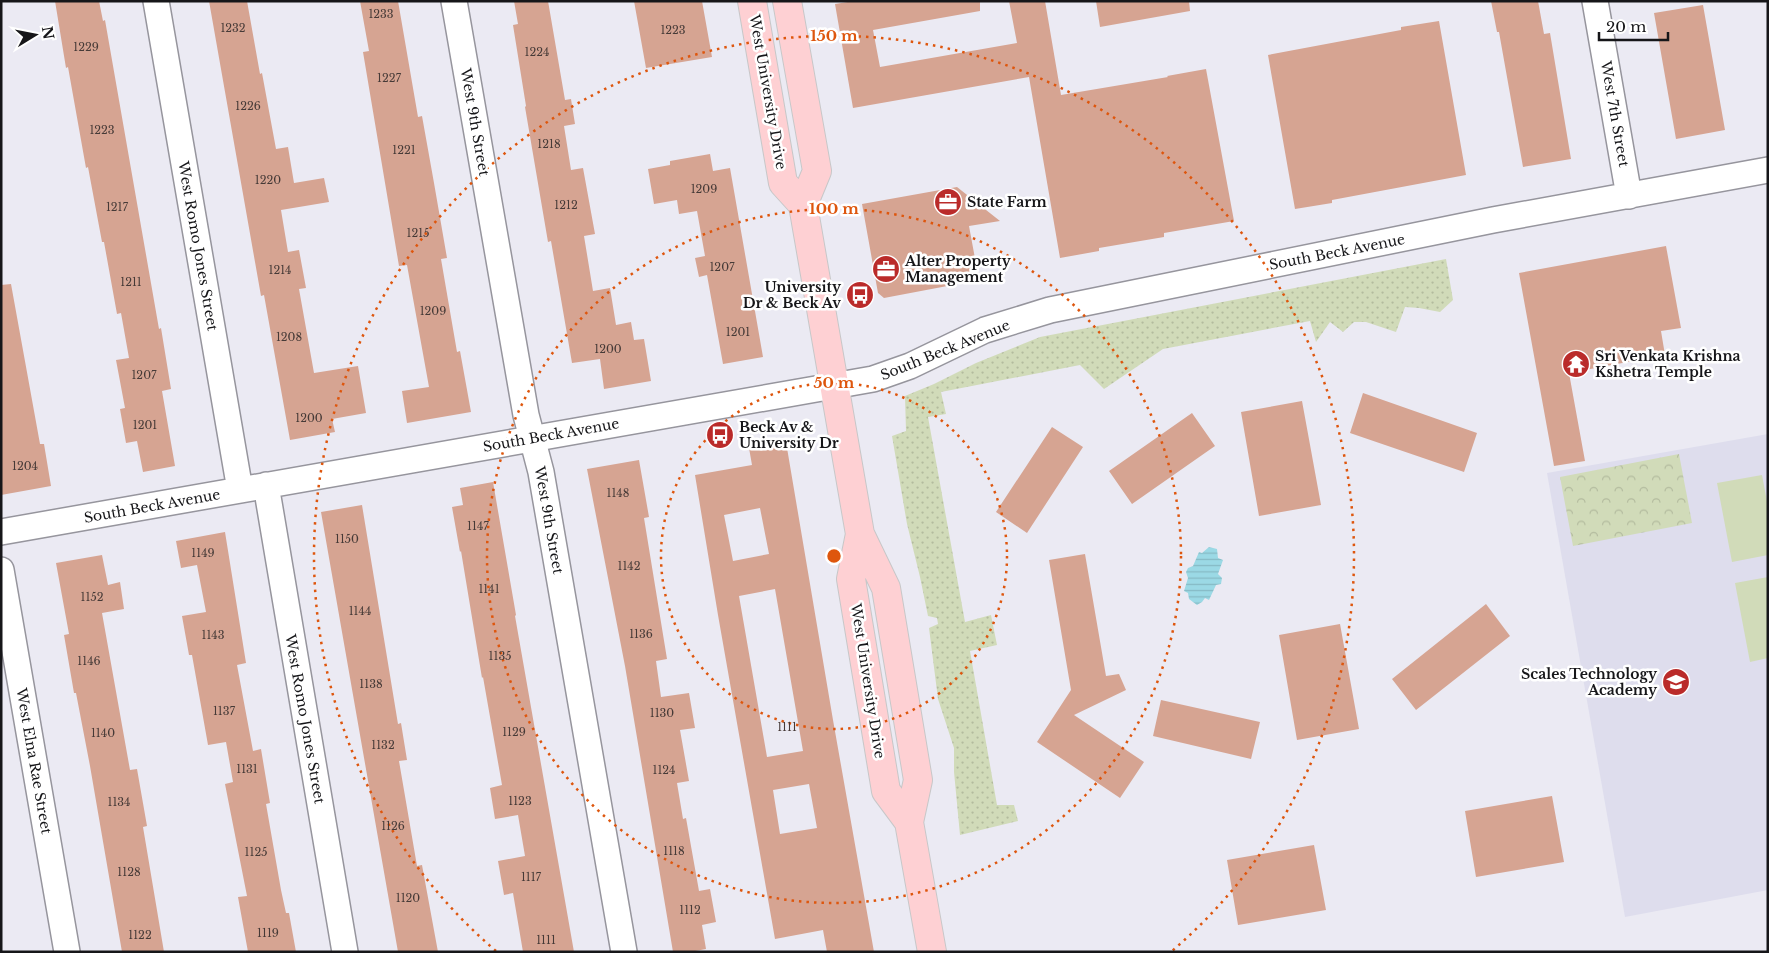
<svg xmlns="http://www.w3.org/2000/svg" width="1769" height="953" viewBox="0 0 1769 953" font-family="'Libre Baskerville',serif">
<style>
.built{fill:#dedded}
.grass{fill:url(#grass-dots)}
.park{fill:url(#park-crowns)}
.pitch{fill:#d1dbb9}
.water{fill:url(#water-rules)}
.building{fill:#d6a492;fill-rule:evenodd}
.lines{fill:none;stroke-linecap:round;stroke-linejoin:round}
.minor-casing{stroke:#96959d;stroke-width:28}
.major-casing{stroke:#c7c7c8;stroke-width:30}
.minor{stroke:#fff;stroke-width:25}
.major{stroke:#fed0d3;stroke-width:28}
.ring{fill:none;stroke:#de560d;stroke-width:2.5;stroke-dasharray:2.5 5}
.labels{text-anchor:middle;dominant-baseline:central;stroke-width:5;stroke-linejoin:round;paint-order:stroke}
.number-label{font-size:11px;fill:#463a37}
.street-label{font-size:14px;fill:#161619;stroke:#fff}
.poi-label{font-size:14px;font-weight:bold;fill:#161619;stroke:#fff;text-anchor:start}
.centre{fill:#de560d;stroke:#fff;stroke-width:2.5}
.ring-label{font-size:15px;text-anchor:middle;font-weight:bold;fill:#de560d;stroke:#fff;stroke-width:5;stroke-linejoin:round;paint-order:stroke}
</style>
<defs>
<pattern id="grass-dots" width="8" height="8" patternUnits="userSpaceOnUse" patternTransform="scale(1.25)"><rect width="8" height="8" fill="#d1dbb9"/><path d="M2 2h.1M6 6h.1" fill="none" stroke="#b3bb9e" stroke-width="1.8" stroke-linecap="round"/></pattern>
<pattern id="park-crowns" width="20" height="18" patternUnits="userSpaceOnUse" patternTransform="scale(1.25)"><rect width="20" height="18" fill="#d1dbb9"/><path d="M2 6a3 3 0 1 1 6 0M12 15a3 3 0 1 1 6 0" fill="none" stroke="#b3bb9e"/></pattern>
<pattern id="water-rules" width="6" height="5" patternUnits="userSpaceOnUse" patternTransform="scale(1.25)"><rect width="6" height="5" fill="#9bd9e5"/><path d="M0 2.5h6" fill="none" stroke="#85bac4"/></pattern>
</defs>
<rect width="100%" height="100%" fill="#ebeaf3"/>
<!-- built -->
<path class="built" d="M1768 434V890L1625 917 1547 473Z"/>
<!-- grass -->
<path class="grass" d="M1446 259 1453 300 1440 312 1419 308 1405 307 1396 332 1366 322H1354L1343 332 1330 322 1316 342 1310 321 1163 349 1104 389 1080 365 941 392 946 414 928 417 965 622 991 615 997 645 970 651 997 805H1014L1018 821 960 835 954 772V748L938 699 929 628 938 624 937 618 928 616 920 577 907 524 892 436 906 431 905 396 934 384 976 363 1040 337Z"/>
<!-- park -->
<path class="park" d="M1679 454 1692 523 1573 546 1560 477Z"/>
<!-- pitch -->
<path class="pitch" d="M1762 475 1768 507V555L1732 562 1717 483Z
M1768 577V658L1750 662 1735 583Z"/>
<!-- water -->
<path class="water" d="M1209 547 1217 549 1218 558 1223 560 1218 574 1222 578 1221 584 1216 585 1209 600 1205 598 1202 602 1197 605 1189 599 1188 593 1184 591 1188 578 1186 572 1188 568 1193 566 1199 552 1202 553Z"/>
<!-- building -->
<path class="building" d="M55 1H99L103 21 105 20 159 329 161 328 171 389 162 391 175 466 143 472 137 441 126 443 120 409 125 408 116 360 129 358 121 313 117 314 104 242H102L88 167 86 168 68 67 66 68Z
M209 1H247L260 74 262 73 276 149 288 147 294 183 324 178 329 202 281 210 288 252 299 250 306 288 299 289 314 373 358 366 366 413 332 419 335 432 290 440 264 295 261 296Z
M360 1H398L418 117 422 116 434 183 447 258 441 259 457 352 460 351 471 412 407 423 402 391 429 387 407 265 399 266 363 52 369 51Z
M514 1H548L565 100 571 99 575 124 564 126 571 170 583 168 595 234 584 236 593 291 610 288 616 325 631 322 634 340 644 339 651 381 604 389 600 359 572 363 551 241 548 242 525 107 526 106 513 25 518 24Z
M634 1H702L712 57 646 68Z
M854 1H980V11L873 30 880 67 1017 43 1009 1H1045L1061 95 1168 77 1167 76 1206 69 1234 221 1164 233V237L1099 248V251L1060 258 1029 77 853 108 835 4Z
M1096 1H1189L1190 11 1100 27Z
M1491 1H1538L1544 34 1550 33 1571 159 1523 167 1499 32H1497Z
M1703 5 1725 130 1676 139 1654 13Z
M1439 21 1466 175 1332 200V203L1295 209 1268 55 1401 30V27Z
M710 154 713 171 730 168 763 357 723 364 707 275 699 277 695 258 705 256 697 211 679 214 677 200 654 204 648 169 670 165V161Z
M957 187 1000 221 969 226 979 280 884 298 878 293 862 204Z
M1666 246 1681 328 1661 331 1665 355 1569 373 1585 461 1554 466 1519 273Z
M11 284 40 444H44L51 486 1 495V285Z
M1363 393 1477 433 1464 472 1350 433Z
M1302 401 1321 505 1259 516 1241 412Z
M1192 413 1215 446 1132 504 1109 471Z
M1052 427 1083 447 1027 533 996 512Z
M786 442 833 720 874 952H827L823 930 775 939 718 615 695 475 752 465 749 448ZM760 508 769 554 733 561 724 515ZM775 589 803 751 767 757 739 596ZM809 784 817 828 780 834 773 790Z
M639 460 649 517 644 518 667 659 656 661 661 697 689 693 695 728 680 730 689 781 677 783 683 819 686 818 699 891 710 889 716 922 702 925 706 949 690 952H673L625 666 587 469Z
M493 482 516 615 515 616 574 952H523L513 893 504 895 498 861 525 856 518 815 495 819 490 788 502 785 483 677 482 678 461 551 460 552 452 507 463 505 460 488Z
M362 505 398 724 401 723 407 760 399 761 417 866 422 865 438 952H398L321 512Z
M225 532 246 663 237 665 253 751 261 749 270 803 266 804 281 890 286 913H289L296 952H248L238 897 247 896 225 784 233 782 226 742 208 745 192 655H189L182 616 206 612 197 565 181 568 176 541Z
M1085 554 1106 676 1119 674 1126 690 1074 715 1144 762 1120 798 1037 742 1071 690 1049 560Z
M102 555 108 585 120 582 124 609 102 613 130 770 137 769 147 826 143 827 164 952H122L90 766 76 693H74L64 635 69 634 56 563Z
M1486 604 1510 636 1416 710 1392 679Z
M1340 624 1359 729 1297 740 1279 635Z
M1161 700 1260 722 1251 759 1153 736Z
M1552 796 1564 862 1476 877 1465 811Z
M1314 845 1326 910 1238 925 1227 860Z"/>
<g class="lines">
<!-- minor casing -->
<g class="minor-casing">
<path id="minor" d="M156 1 240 490
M454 1 526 415 541 472 624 952
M1595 1 1629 196
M266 485 345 952
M1 532 873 379 910 366 985 330 1050 310 1493 220 1768 170
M1 570 67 952"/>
</g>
<!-- major casing -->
<g class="major-casing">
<path id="major" d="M752 1 783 183 803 205 860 534 886 588 918 780 909 822 932 952
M787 1 817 171 803 205
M860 534 851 579 886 791 909 822"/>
</g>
<!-- minor -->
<use href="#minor" class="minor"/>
<!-- major -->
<use href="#major" class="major"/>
</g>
<!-- distance rings -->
<g class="ring">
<circle cx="834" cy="556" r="173"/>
<circle cx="834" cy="556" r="347"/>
<path d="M496 951A520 520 0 1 1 1172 951"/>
</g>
<!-- icons -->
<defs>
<g id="office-disc" transform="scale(1.4375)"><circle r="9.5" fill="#ba2b2a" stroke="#fff"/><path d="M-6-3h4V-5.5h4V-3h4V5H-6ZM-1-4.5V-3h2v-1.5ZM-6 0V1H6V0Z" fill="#fff"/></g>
<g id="bus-disc" transform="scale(1.4375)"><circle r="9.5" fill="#ba2b2a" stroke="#fff"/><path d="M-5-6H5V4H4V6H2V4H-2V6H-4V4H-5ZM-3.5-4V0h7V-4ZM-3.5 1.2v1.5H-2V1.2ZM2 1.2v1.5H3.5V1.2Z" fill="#fff"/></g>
<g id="temple-disc" transform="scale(1.4375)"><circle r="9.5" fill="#ba2b2a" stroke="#fff"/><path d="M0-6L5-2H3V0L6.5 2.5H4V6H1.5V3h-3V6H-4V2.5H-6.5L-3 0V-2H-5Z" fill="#fff"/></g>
<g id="school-disc" transform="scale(1.4375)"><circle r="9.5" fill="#ba2b2a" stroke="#fff"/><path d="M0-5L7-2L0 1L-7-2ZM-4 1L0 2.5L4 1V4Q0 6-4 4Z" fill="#fff"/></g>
</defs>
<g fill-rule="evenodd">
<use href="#office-disc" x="948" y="202"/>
<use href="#office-disc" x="886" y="269"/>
<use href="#bus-disc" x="860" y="295"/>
<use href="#temple-disc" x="1576" y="364"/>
<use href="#bus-disc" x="720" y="435"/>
<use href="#school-disc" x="1676" y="682"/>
</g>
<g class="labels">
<!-- number labels -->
<g class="number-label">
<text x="381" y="14">1233</text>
<text x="233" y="28">1232</text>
<text x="673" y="30">1223</text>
<text x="86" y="47">1229</text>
<text x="537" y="52">1224</text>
<text x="389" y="78">1227</text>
<text x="248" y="106">1226</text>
<text x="102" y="130">1223</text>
<text x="549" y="144">1218</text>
<text x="404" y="150">1221</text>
<text x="268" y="180">1220</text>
<text x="704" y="189">1209</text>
<text x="566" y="205">1212</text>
<text x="117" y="207">1217</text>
<text x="418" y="233">1215</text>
<text x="722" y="267">1207</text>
<text x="280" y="270">1214</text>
<text x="131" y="282">1211</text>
<text x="433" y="311">1209</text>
<text x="738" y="332">1201</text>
<text x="289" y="337">1208</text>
<text x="608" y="349">1200</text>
<text x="144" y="375">1207</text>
<text x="309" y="418">1200</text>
<text x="145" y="425">1201</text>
<text x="25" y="466">1204</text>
<text x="618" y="493">1148</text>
<text x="478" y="526">1147</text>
<text x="347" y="539">1150</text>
<text x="203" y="553">1149</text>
<text x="629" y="566">1142</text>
<text x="489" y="589">1141</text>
<text x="92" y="597">1152</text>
<text x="360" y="611">1144</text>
<text x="641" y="634">1136</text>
<text x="213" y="635">1143</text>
<text x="500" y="656">1135</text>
<text x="89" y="661">1146</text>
<text x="371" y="684">1138</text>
<text x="224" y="711">1137</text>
<text x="662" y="713">1130</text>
<text x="787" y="727">1111</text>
<text x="514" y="732">1129</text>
<text x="103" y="733">1140</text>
<text x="383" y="745">1132</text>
<text x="247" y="769">1131</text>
<text x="664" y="770">1124</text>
<text x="520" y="801">1123</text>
<text x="119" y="802">1134</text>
<text x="393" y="826">1126</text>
<text x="674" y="851">1118</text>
<text x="256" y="852">1125</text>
<text x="129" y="872">1128</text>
<text x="531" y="877">1117</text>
<text x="408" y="898">1120</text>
<text x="690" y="910">1112</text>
<text x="268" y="933">1119</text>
<text x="140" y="935">1122</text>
<text x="546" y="940">1111</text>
</g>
<!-- street labels -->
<g class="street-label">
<text transform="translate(768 92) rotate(80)">West University Drive</text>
<text transform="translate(1615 114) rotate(80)">West 7th Street</text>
<text transform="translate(475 122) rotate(80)">West 9th Street</text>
<text transform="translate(198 246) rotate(80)">West Romo Jones Street</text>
<text transform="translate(1337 252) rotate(-11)">South Beck Avenue</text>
<text transform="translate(945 350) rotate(-22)">South Beck Avenue</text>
<text transform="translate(551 435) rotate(-10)">South Beck Avenue</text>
<text transform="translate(152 506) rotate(-10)">South Beck Avenue</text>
<text transform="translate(549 520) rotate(80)">West 9th Street</text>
<text transform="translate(868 681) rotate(81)">West University Drive</text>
<text transform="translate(305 719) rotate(80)">West Romo Jones Street</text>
<text transform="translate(34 761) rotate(80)">West Elna Rae Street</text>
</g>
<!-- poi labels -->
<g class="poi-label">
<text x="967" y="202">State Farm</text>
<text x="905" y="261">Alter Property<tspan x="905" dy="16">Management</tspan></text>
<text x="841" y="287" text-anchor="end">University<tspan x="841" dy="16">Dr &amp; Beck Av</tspan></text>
<text x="1595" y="356">Sri Venkata Krishna<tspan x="1595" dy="16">Kshetra Temple</tspan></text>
<text x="739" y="427">Beck Av &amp;<tspan x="739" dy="16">University Dr</tspan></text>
<text x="1657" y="674" text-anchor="end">Scales Technology<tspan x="1657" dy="16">Academy</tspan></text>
</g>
</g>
<circle cx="834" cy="556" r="8" class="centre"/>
<g class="ring-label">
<text x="834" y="41">150 m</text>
<text x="834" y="214">100 m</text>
<text x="834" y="388">50 m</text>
</g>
<!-- border -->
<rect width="1769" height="953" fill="none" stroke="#161619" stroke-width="5"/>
<!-- north arrow -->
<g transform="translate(35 35) rotate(80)" stroke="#ffffff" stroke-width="4" paint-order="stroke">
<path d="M0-4L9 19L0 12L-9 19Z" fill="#161619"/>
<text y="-8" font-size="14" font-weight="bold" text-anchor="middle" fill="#161619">N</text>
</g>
<!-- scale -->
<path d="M1599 32v8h69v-8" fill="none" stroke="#161619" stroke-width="2.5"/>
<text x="1606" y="32" font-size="15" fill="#161619" stroke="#ffffff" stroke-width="4" paint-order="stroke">20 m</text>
</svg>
